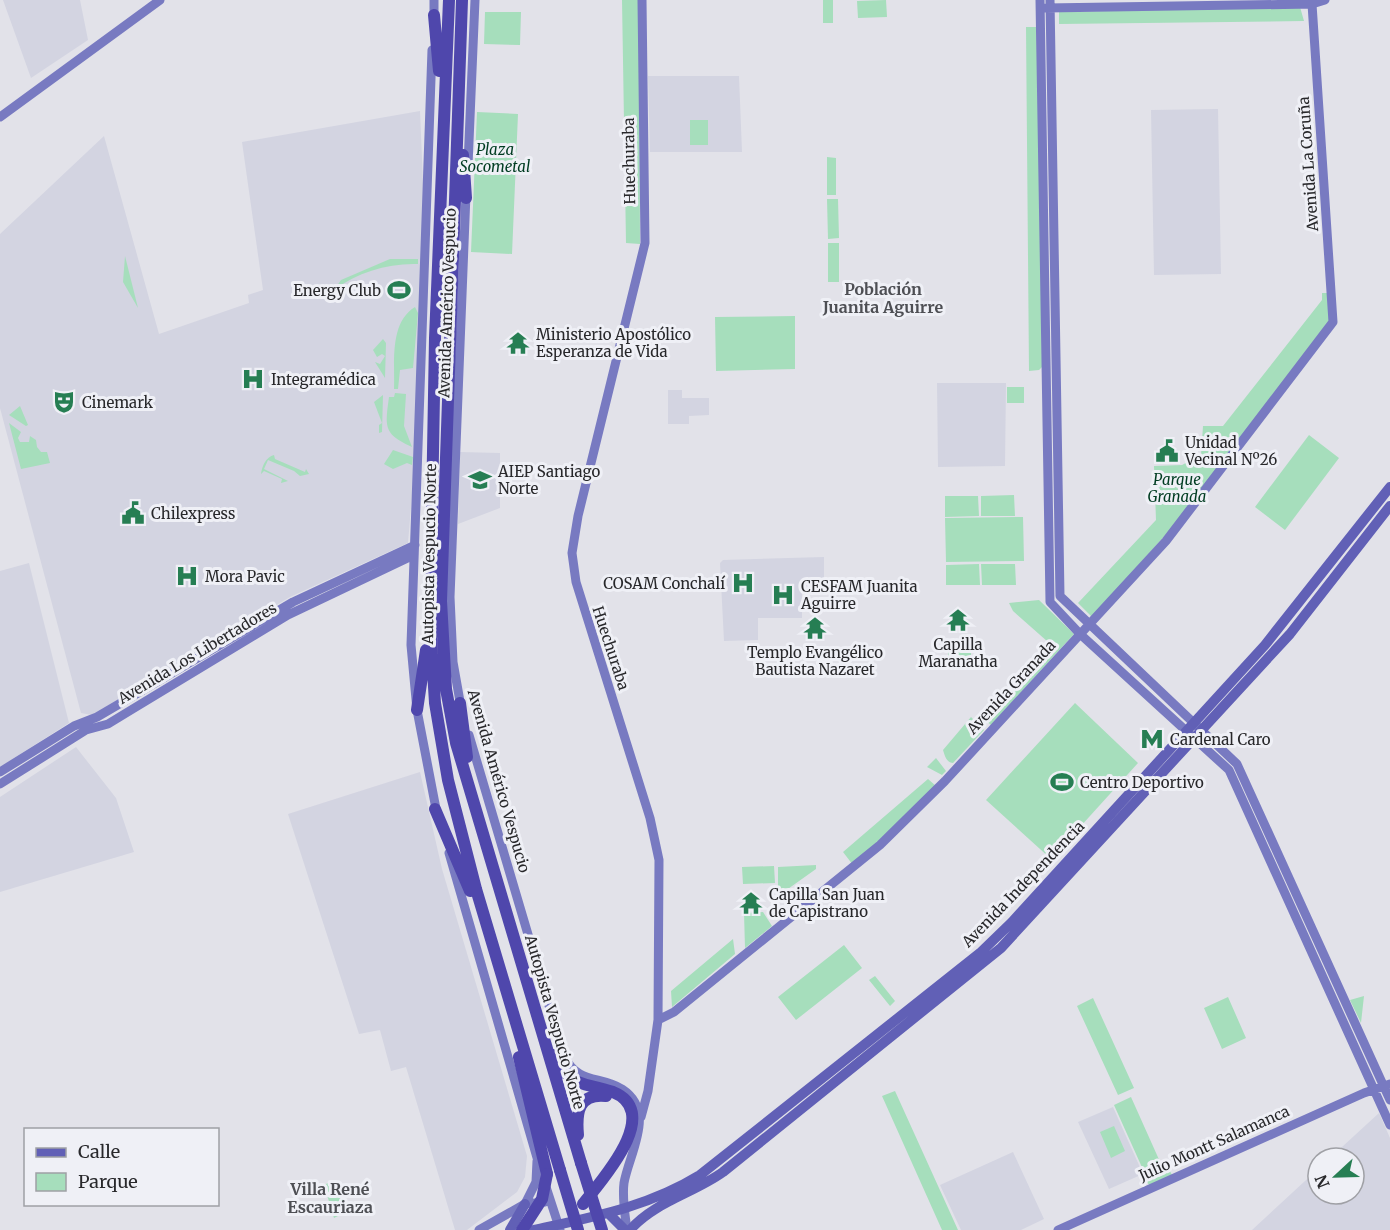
<svg xmlns="http://www.w3.org/2000/svg" width="1390" height="1230" viewBox="0 0 1390 1230" font-family="Merriweather,serif">
<style>
.built{fill:#d3d4e1}
.green{fill:#a6debc}
.lines{fill:none;stroke-linecap:round;stroke-linejoin:round}
.secondary{stroke:#787ac1;stroke-width:9}
.primary{stroke:#6160b6;stroke-width:10}
.highway{stroke:#4f47ac;stroke-width:12}
.highway-bridge{stroke:#4f47ac;stroke-width:12}
.labels{text-anchor:middle;dominant-baseline:central;stroke-width:6;stroke-linejoin:round;paint-order:stroke}
.park-label{font-size:15px;font-style:italic;fill:#003c21;stroke:#eff0f6}
.street-label{font-size:15px;fill:#28282b;stroke:#eff0f6}
.poi-label{font-size:15px;fill:#28282b;stroke:#eff0f6;text-anchor:start}
.neighbourhood-label{font-size:16px;font-weight:bold;fill:#4e4f54;stroke:#eff0f6}
</style>
<rect width="100%" height="100%" fill="#e2e2e9"/>
<!-- built -->
<path class="built" d="M3 0H80L88 40 31 78Z
M648 76H739L742 152H650Z
M1218 109 1221 274 1154 275 1151 110Z
M420 111 425 231 416 448 408 543 290 597 92 715 81 713 0 408V234L104 136 159 334 249 303 248 295 263 290 242 142Z
M937 383H1006L1005 466 938 467Z
M668 390H682V398H709V415L689 416V424H668Z
M460 452 500 453V508L458 524Z
M824 557V585L802 586V618H758V640L724 641 720 563 723 560Z
M29 563 69 723 0 767V571Z
M76 747 116 798 134 852 0 892V797Z
M420 772 442 869 527 1156 525 1177 517 1192 467 1230H455L406 1067 391 1071 380 1030 359 1034 288 814Z
M1113 1107 1143 1174 1109 1189 1078 1122Z
M1379 1113 1390 1138V1230H1252L1318 1169V1194H1354V1158H1330Z
M1013 1152 1044 1219 1021 1230H961L940 1185Z"/>
<!-- green -->
<path class="green" d="M622 0H639L640 244 626 243Z
M823 0H833V23H823Z
M886 0 887 17 858 18 857 1Z
M1300 7 1304 21 1059 24V12Z
M485 12H521L520 45 484 44Z
M1026 27H1038L1042 367 1039 370 1029 371Z
M477 112 518 114 512 254 471 252Z
M690 120H708V145H690Z
M827 157 836 158V195H827Z
M827 199H838L839 238 828 239Z
M828 243H839V282H828Z
M125 256 138 308 123 282Z
M390 259H418V264C388 263 358 272 334 290L341 280Z
M1322 293H1327L1330 321 1187 511 1092 617 1078 603 1156 520 1154 466 1182 465 1201 455 1203 426H1223L1322 300Z
M415 307 418 313 413 368 400 370 398 389H394C395 362 389 323 415 307Z
M795 316V369L716 371 715 317Z
M383 339 386 343 385 378 375 362 380 364 385 356 382 354 377 357 373 350Z
M1007 387H1024V403H1007Z
M395 393 406 394 404 426 412 447C383 434 385 427 389 397H394Z
M383 395 382 432 379 433V425L382 423 374 402Z
M20 406 28 425 26 426 9 415Z
M9 423 21 432 18 438 20 442H29L30 436 36 440 37 447 41 452H47L50 463 21 469Z
M1309 435 1339 458 1285 530 1255 507Z
M393 450 413 457 412 465 407 463 393 469 384 464Z
M274 455 275 459 305 472 306 469 309 474 300 476 294 471 268 460 264 469 288 481 281 483 282 479 264 471 261 474C262 466 266 457 274 455Z
M1014 495 1015 516H981V496Z
M945 496H978L979 516 945 517Z
M1023 517 1024 561 946 562 945 518Z
M979 564 980 585H946V565Z
M1015 564 1016 585H982L981 564Z
M1039 600 1074 634 991 725 982 717 1048 642 1013 611 1009 603Z
M971 650V663L948 664V651Z
M1075 703 1138 763 1051 859 986 800Z
M971 717 984 730 953 763C946 762 945 756 943 750Z
M936 758 946 771 942 775 927 767Z
M928 779 936 786 853 865 843 852Z
M816 865V869L778 896V867Z
M774 866 775 883 743 884 742 867Z
M763 912 772 926 745 948 744 913Z
M733 939 735 954 672 1007 671 991Z
M844 945 862 968 796 1020 778 997Z
M875 976 895 1001 890 1006 869 980Z
M1364 996 1361 1023 1350 1000Z
M1228 997 1246 1038 1222 1049 1204 1008Z
M1093 998 1134 1088 1118 1095 1077 1006Z
M895 1091 958 1230H942L882 1096Z
M1131 1097 1161 1164 1166 1163 1172 1175 1150 1186 1142 1176 1145 1174 1114 1105Z
M1114 1126 1125 1151 1111 1158 1100 1132Z
M334 1180 348 1211 334 1218 324 1185Z"/>
<g class="lines">
<!-- secondary -->
<path class="secondary" d="M1040 0 1050 602 1080 634 1229 770 1390 1125
M1050 0 1060 596 1237 764 1390 1100
M1046 8 1312 4 1325 0
M434 22V0
M432 50 411 645 417 710 437 814
M0 117 160 0
M468 165 475 0
M461 707 453 662 450 597 466 194
M469 735 564 1056C579 1085 599 1075 622 1089 657 1112 629 1153 624 1183 622 1198 625 1215 627 1230
M0 772 74 726 97 717 293 602 415 545
M0 784 86 730 108 724 131 710 288 615 414 555
M449 853 540 1168
M658 1020 674 1012 880 845 945 781 1166 541 1333 322 1312 4
M641 1117 648 1091 658 1020 659 860 650 818 576 582 572 553 578 516 645 243 642 0
M545 1184 560 1230
M525 1204 536 1182 537 1161
M479 1230 525 1204 545 1202
M1058 1230 1364 1093 1390 1084"/>
<!-- primary -->
<path class="primary" d="M609 1214 625 1230
M510 1230 525 1204
M534 1230C593 1217 648 1207 700 1175L980 953 1012 922 1265 645 1390 487
M630 1230C654 1202 694 1193 723 1172L1001 948 1290 634 1390 506"/>
<!-- highway -->
<path class="highway" d="M449 0 435 338 430 622 435 703 448 780 476 889 560 1170
M462 0 441 601 446 689 456 743 581 1163
M434 15 439 71
M463 155 466 198
M460 703 467 757
M417 710 426 650
M435 809 470 891
M554 1055C572 1090 582 1081 613 1092 664 1113 600 1182 583 1204
M519 1057 547 1174
M578 1135C576 1113 578 1093 606 1096"/>
<!-- highway-bridge -->
<path class="highway-bridge" d="M581 1163 602 1230
M560 1170 578 1230
M522 1230 542 1199 547 1174"/>
</g>
<!-- icons -->
<defs>
<g id="stadium-bare" transform="scale(1.8)"><path d="M0-5a6.5 5 0 1 0 0 10a6.5 5 0 1 0 0-10ZM-3.5-1.8h7v3.6h-7Z" fill="#267e53" stroke="#eff0f6" stroke-width="2.5" paint-order="stroke"/></g>
<g id="temple-bare" transform="scale(1.8)"><path d="M0-6L5-2H3V0L6.5 2.5H4V6H1.5V3h-3V6H-4V2.5H-6.5L-3 0V-2H-5Z" fill="#267e53" stroke="#eff0f6" stroke-width="2.5" paint-order="stroke"/></g>
<g id="hospital-bare" transform="scale(1.8)"><path d="M-5-5h3v3.5h4V-5h3V5h-3V1.5h-4V5h-3Z" fill="#267e53" stroke="#eff0f6" stroke-width="2.5" paint-order="stroke"/></g>
<g id="theatre-bare" transform="scale(1.8)"><path d="M-5-5.5Q0-4 5-5.5V0Q5 5 0 6Q-5 5-5 0ZM-3.3-2.5H-1v1.5H-3.3ZM1-2.5H3.3v1.5H1ZM-2.8 1Q0 5.5 2.8 1Z" fill="#267e53" stroke="#eff0f6" stroke-width="2.5" paint-order="stroke"/></g>
<g id="civic-bare" transform="scale(1.8)"><path d="M-.6-6.5H3V-4.5H.6V-3L4-1V1h2V6H-6V1h2V-1L-.6-3ZM-1.2 2.5V6h2.4V2.5Z" fill="#267e53" stroke="#eff0f6" stroke-width="2.5" paint-order="stroke"/></g>
<g id="university-bare" transform="scale(1.8)"><path d="M0-5L7-2L0 1L-7-2ZM-4 1L0 2.5L4 1V4Q0 6-4 4Z" fill="#267e53" stroke="#eff0f6" stroke-width="2.5" paint-order="stroke"/></g>
<g id="metro-bare" transform="scale(1.8)"><path d="M-5.5 5V-5H-3L0 0L3-5H5.5V5H3V-.5L0 4L-3-.5V5Z" fill="#267e53" stroke="#eff0f6" stroke-width="2.5" paint-order="stroke"/></g>
</defs>
<g fill-rule="evenodd">
<use href="#stadium-bare" x="399" y="290"/>
<use href="#temple-bare" x="518" y="343"/>
<use href="#hospital-bare" x="253" y="379"/>
<use href="#theatre-bare" x="64" y="402"/>
<use href="#civic-bare" x="1167" y="451"/>
<use href="#university-bare" x="480" y="480"/>
<use href="#civic-bare" x="133" y="513"/>
<use href="#hospital-bare" x="187" y="576"/>
<use href="#hospital-bare" x="743" y="583"/>
<use href="#hospital-bare" x="783" y="595"/>
<use href="#temple-bare" x="958" y="620"/>
<use href="#temple-bare" x="815" y="628"/>
<use href="#metro-bare" x="1152" y="739"/>
<use href="#stadium-bare" x="1062" y="782"/>
<use href="#temple-bare" x="751" y="903"/>
</g>
<g class="labels">
<!-- park labels -->
<g class="park-label">
<text x="495" y="149">Plaza<tspan x="495" dy="17">Socometal</tspan></text>
<text x="1177" y="479">Parque<tspan x="1177" dy="17">Granada</tspan></text>
</g>
<!-- street labels -->
<g class="street-label">
<text transform="translate(629 161) rotate(-91)">Huechuraba</text>
<text transform="translate(1308 164) rotate(-94)">Avenida La Coruña</text>
<text transform="translate(447 303) rotate(-88)">Avenida Américo Vespucio</text>
<text transform="translate(429 554) rotate(-89)">Autopista Vespucio Norte</text>
<text transform="translate(611 648) rotate(72)">Huechuraba</text>
<text transform="translate(197 653) rotate(-31)">Avenida Los Libertadores</text>
<text transform="translate(1011 687) rotate(-47)">Avenida Granada</text>
<text transform="translate(499 781) rotate(74)">Avenida Américo Vespucio</text>
<text transform="translate(1023 884) rotate(-46)">Avenida Independencia</text>
<text transform="translate(555 1022) rotate(74)">Autopista Vespucio Norte</text>
<text transform="translate(1214 1143) rotate(-24)">Julio Montt Salamanca</text>
</g>
<!-- poi labels -->
<g class="poi-label">
<text x="381" y="290" text-anchor="end">Energy Club</text>
<text x="536" y="334">Ministerio Apostólico<tspan x="536" dy="17">Esperanza de Vida</tspan></text>
<text x="271" y="379">Integramédica</text>
<text x="82" y="402">Cinemark</text>
<text x="1185" y="442">Unidad<tspan x="1185" dy="17">Vecinal Nº26</tspan></text>
<text x="498" y="471">AIEP Santiago<tspan x="498" dy="17">Norte</tspan></text>
<text x="151" y="513">Chilexpress</text>
<text x="205" y="576">Mora Pavic</text>
<text x="725" y="583" text-anchor="end">COSAM Conchalí</text>
<text x="801" y="586">CESFAM Juanita<tspan x="801" dy="17">Aguirre</tspan></text>
<text x="958" y="644" text-anchor="middle">Capilla<tspan x="958" dy="17">Maranatha</tspan></text>
<text x="815" y="652" text-anchor="middle">Templo Evangélico<tspan x="815" dy="17">Bautista Nazaret</tspan></text>
<text x="1170" y="739">Cardenal Caro</text>
<text x="1080" y="782">Centro Deportivo</text>
<text x="769" y="894">Capilla San Juan<tspan x="769" dy="17">de Capistrano</tspan></text>
</g>
<!-- neighbourhood labels -->
<g class="neighbourhood-label">
<text x="883" y="289">Población<tspan x="883" dy="18">Juanita Aguirre</tspan></text>
<text x="330" y="1189">Villa René<tspan x="330" dy="18">Escauriaza</tspan></text>
</g>
</g>
<!-- legend -->
<rect x="24" y="1128" width="195" height="78" fill="#eff0f6" stroke="#9fa0a5" stroke-width="1.5"/>
<rect x="36" y="1148" width="30" height="9" fill="#6160b6" stroke="#9fa0a5" stroke-width="1.5"/>
<text x="78" y="1158" font-size="18" fill="#28282b">Calle</text>
<rect x="36" y="1173" width="30" height="18" fill="#a6debc" stroke="#9fa0a5" stroke-width="1.5"/>
<text x="78" y="1188" font-size="18" fill="#28282b">Parque</text>
<!-- north arrow -->
<g transform="translate(1336 1176) rotate(248)"><circle r="28" fill="#eff0f6" stroke="#9fa0a5" stroke-width="1.5"/>
<path d="M0-4.5L10 22L0 15L-10 22Z" fill="#267e53"/>
<text y="-9" font-size="16" font-weight="bold" text-anchor="middle" fill="#28282b">N</text>
</g>
</svg>
